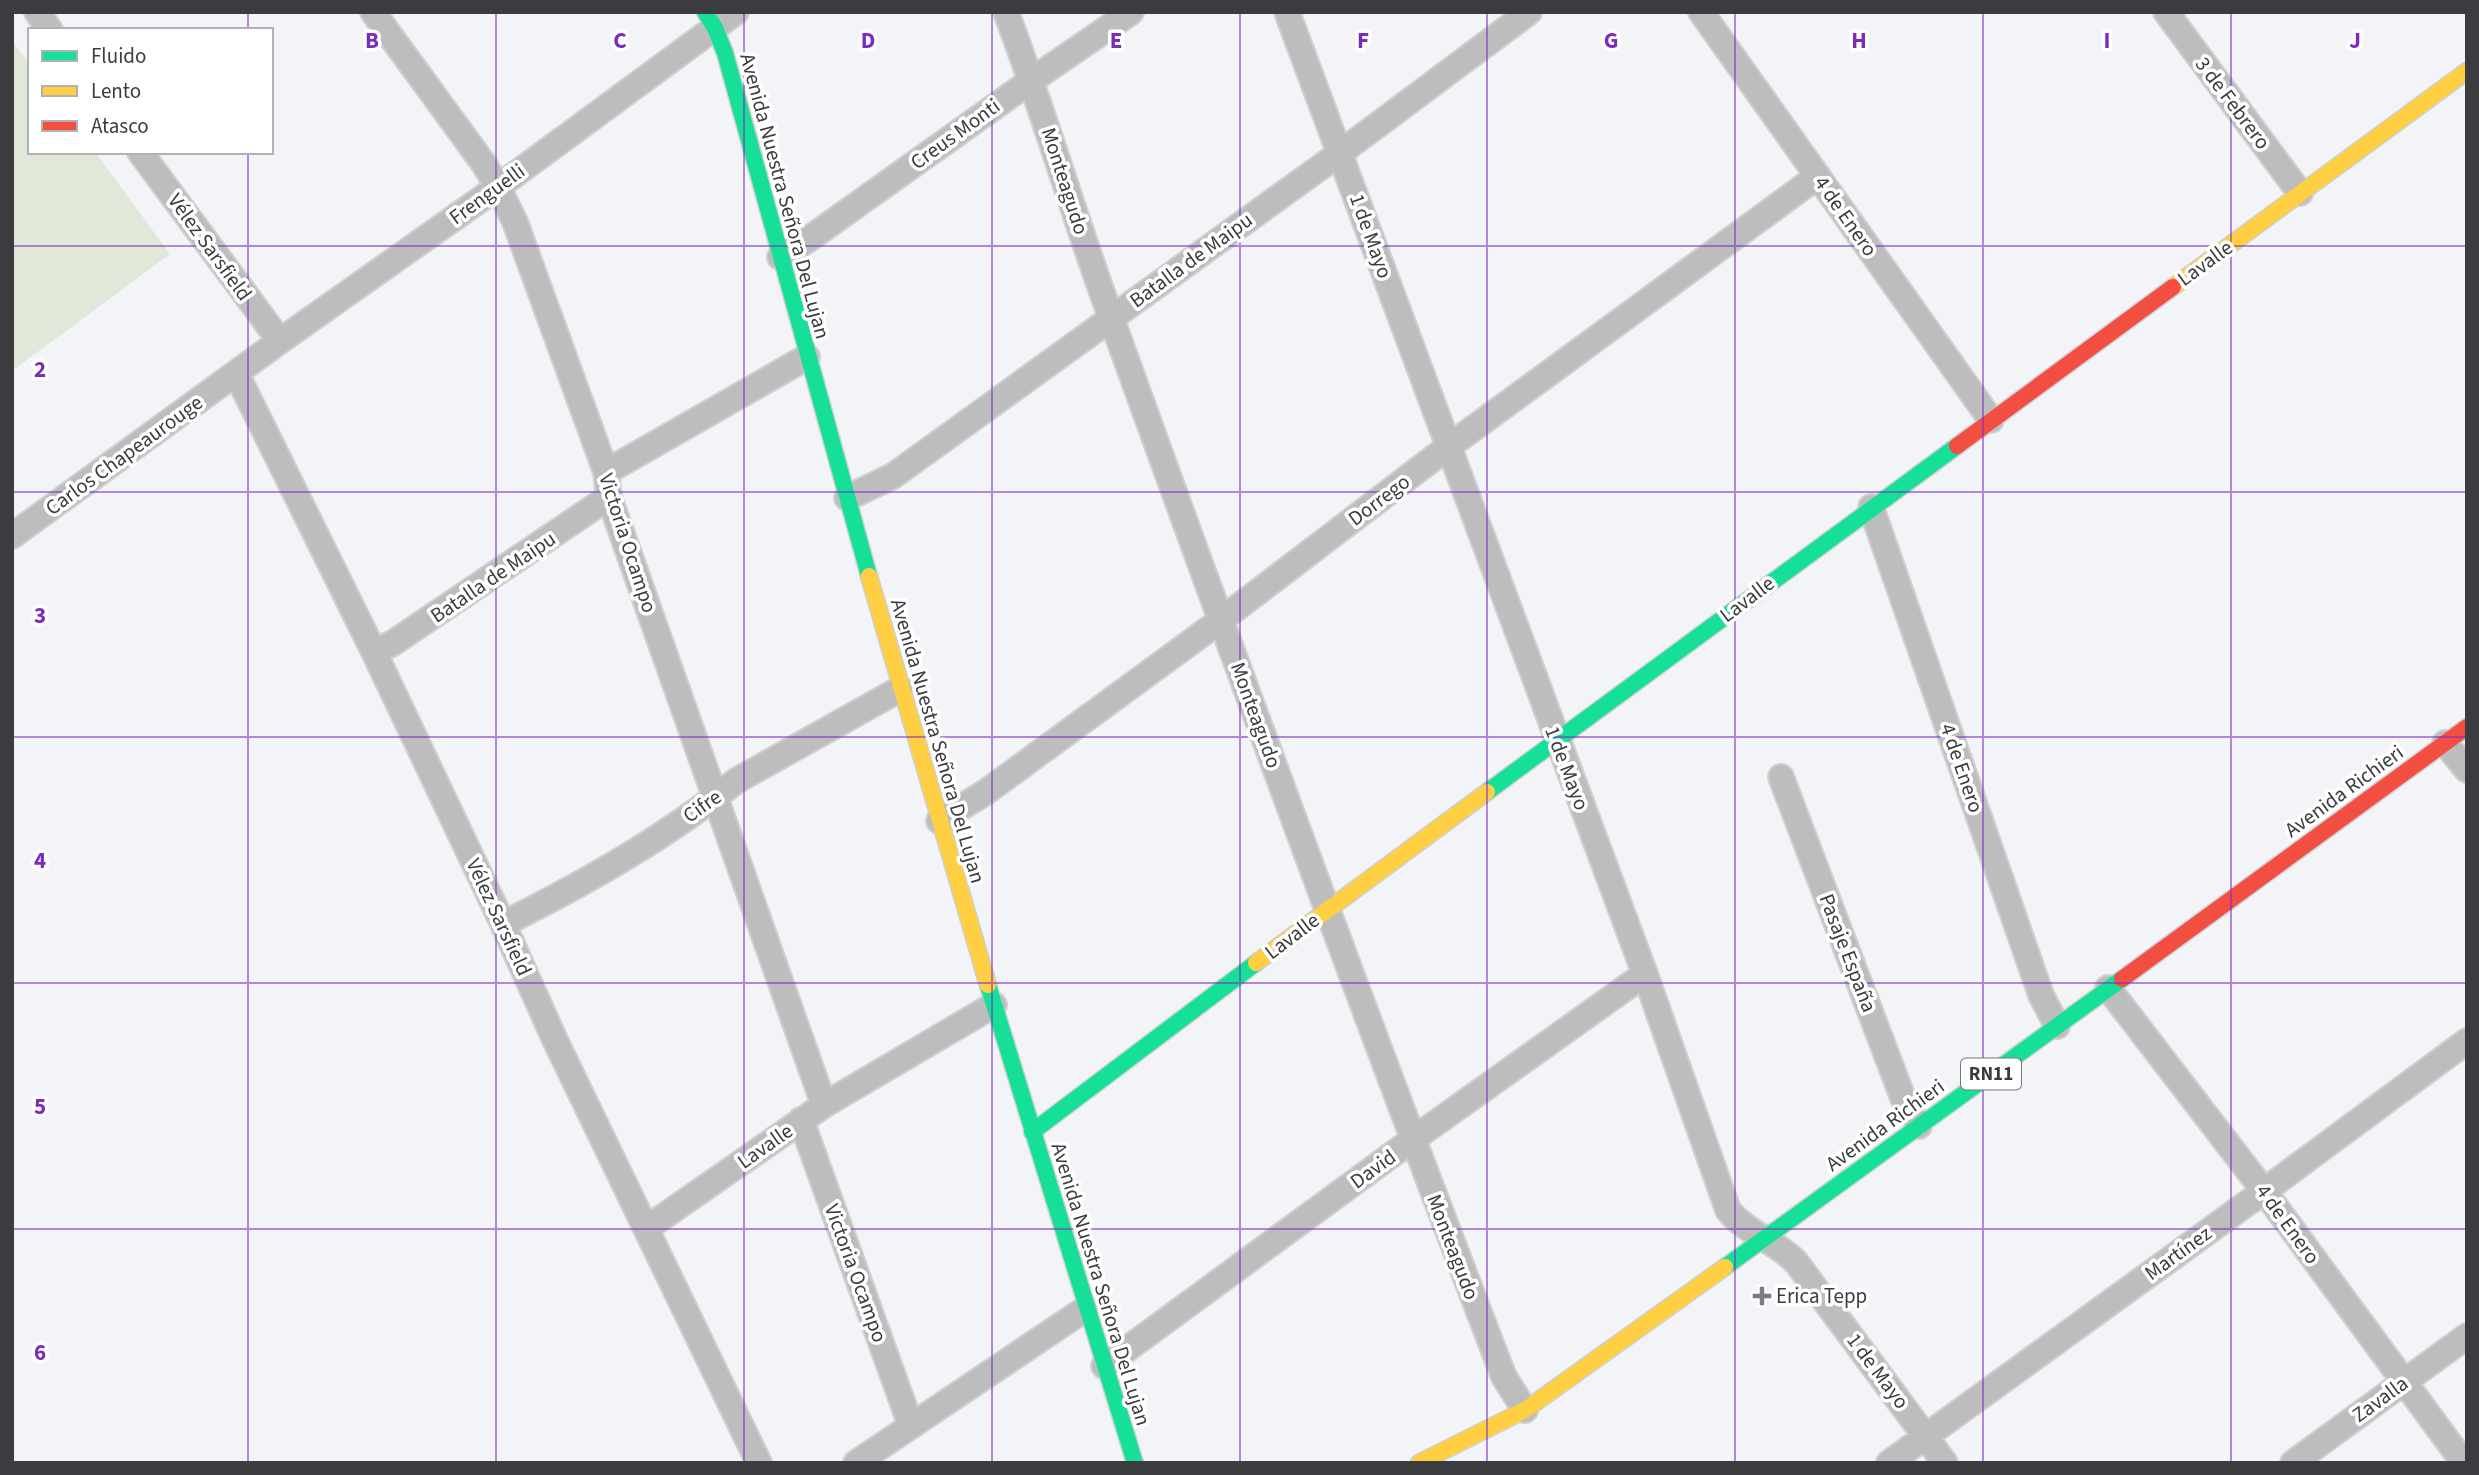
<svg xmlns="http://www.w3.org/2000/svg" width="2479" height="1475" viewBox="0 0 2479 1475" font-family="'Source Sans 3',sans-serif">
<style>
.green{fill:#e1e8da}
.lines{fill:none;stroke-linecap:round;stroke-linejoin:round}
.street-casing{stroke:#cfd0d2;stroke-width:28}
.fast-casing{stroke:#cfd0d2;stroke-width:19}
.slow-casing{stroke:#cfd0d2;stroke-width:19}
.jam-casing{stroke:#cfd0d2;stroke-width:19}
.street{stroke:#bdbdbd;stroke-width:24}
.fast{stroke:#16e098;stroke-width:16}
.slow{stroke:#ffcf43;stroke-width:16}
.jam{stroke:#f24e42;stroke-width:16}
.grid{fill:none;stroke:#7b2cbf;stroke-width:2;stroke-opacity:0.55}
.poi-dot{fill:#7b7c80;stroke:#fff;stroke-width:2.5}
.labels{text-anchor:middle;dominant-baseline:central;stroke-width:7;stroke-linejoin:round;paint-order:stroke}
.shield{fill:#fff;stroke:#767679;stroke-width:2}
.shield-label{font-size:19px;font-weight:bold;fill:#3b3c3f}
.street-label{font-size:21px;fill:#3b3c3f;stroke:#fff}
.poi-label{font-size:21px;fill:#3b3c3f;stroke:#fff;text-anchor:start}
.grid-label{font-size:23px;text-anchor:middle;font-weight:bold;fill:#7b2cbf;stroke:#fff;stroke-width:7;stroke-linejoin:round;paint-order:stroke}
</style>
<rect width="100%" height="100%" fill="#f3f4f8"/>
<!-- green -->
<path class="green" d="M12 41 30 64V152H95L170 254 12 371Z"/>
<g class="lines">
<!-- street casing -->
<g class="street-casing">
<path id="street" d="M37 12 50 30
M373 12 484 164 498 187 515 222 606 472 609 497 824 1105
M1006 12C1045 115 1075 220 1113 323 1240 675 1369 1027 1504 1377L1525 1410
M1287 12 1645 974 1728 1210C1746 1233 1776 1241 1796 1262L1945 1463
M1701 12 1991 420
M2166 12 2300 193
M140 152 280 341
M780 257 809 239 1032 80 1131 12
M236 373 374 652 503 924 555 1040 759 1463
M606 472 807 357
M847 498 893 476 1340 153 1529 12
M1871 507 2041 995 2057 1026
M12 536 280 341 498 187 736 12
M374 652 393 643 609 497
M2445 743 2467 770
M1781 777 1903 1098 1919 1126
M939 821 986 792 1221 620 1448 447 1818 176
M503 924C585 883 665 838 736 781L900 689
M2108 988 2264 1191 2464 1463
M801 1120 911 1426
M647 1228 824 1105 994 1005
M1104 1366 1412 1140 1645 974
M856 1463 1085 1309
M1889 1463 2264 1191 2467 1041
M2293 1463 2467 1336"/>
</g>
<!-- fast casing -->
<g class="fast-casing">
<path id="fast" d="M705 12 715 28 725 53 869 576
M1487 792 1957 446
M988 985 1135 1463
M1032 1132 1256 963
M1725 1267 2122 979"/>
</g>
<!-- slow casing -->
<g class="slow-casing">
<path id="slow" d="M2173 287 2467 71
M869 576 988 985
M1256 963 1487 792
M1419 1463 1525 1410 1725 1267"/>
</g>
<!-- jam casing -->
<g class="jam-casing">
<path id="jam" d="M1957 446 2173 287
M2122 979 2467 727"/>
</g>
<!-- street -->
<use href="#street" class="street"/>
<!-- fast -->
<use href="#fast" class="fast"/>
<!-- slow -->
<use href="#slow" class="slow"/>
<!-- jam -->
<use href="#jam" class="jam"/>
</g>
<!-- grid -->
<path class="grid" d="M248 12V30M496 12V1463M744 12V1463M992 12V1463M1240 12V1463M1487 12V1463M1735 12V1463M1983 12V1463M2231 12V1463M248 152V1463M12 246H2467M12 492H2467M12 737H2467M12 983H2467M12 1229H2467"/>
<!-- markers -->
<path class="poi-dot" d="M1758.5 1285.5h7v7h7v7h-7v7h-7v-7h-7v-7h7z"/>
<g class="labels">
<!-- shield labels -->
<rect class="shield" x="1961" y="1058.5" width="60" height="31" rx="5"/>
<g class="shield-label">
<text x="1991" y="1074">RN11</text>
</g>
<!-- street labels -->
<g class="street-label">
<text transform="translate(2233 103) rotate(53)">3 de Febrero</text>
<text transform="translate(955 134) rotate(-36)">Creus Monti</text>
<text transform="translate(1065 181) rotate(72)">Monteagudo</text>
<text transform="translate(487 194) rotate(-36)">Frenguelli</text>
<text transform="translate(785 196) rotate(75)">Avenida Nuestra Señora Del Lujan</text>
<text transform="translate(1846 216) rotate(55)">4 de Enero</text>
<text transform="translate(1371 236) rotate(70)">1 de Mayo</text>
<text transform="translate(210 247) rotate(54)">Vélez Sarsfield</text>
<text transform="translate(1191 260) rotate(-36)">Batalla de Maipu</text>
<text transform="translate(2205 263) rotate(-36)">Lavalle</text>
<text transform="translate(124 455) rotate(-36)">Carlos Chapeaurouge</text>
<text transform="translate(1379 500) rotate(-37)">Dorrego</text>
<text transform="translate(628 543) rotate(72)">Victoria Ocampo</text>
<text transform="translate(493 577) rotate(-34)">Batalla de Maipu</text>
<text transform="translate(1747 599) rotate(-37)">Lavalle</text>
<text transform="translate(1256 715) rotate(70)">Monteagudo</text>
<text transform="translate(938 741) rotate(74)">Avenida Nuestra Señora Del Lujan</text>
<text transform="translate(1567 768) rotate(69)">1 de Mayo</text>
<text transform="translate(1962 768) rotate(71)">4 de Enero</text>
<text transform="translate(2344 791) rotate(-36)">Avenida Richieri</text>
<text transform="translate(702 806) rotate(-35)">Cifre</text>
<text transform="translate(499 917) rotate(65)">Vélez Sarsfield</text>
<text transform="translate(1292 936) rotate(-37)">Lavalle</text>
<text transform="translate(1848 953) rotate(69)">Pasaje España</text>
<text transform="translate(1885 1125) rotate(-36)">Avenida Richieri</text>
<text transform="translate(765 1146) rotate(-35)">Lavalle</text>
<text transform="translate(1373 1169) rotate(-36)">David</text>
<text transform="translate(2288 1224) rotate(54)">4 de Enero</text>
<text transform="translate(1453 1247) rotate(69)">Monteagudo</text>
<text transform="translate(2178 1253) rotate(-36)">Martínez</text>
<text transform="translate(856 1273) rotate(70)">Victoria Ocampo</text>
<text transform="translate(1101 1284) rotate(73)">Avenida Nuestra Señora Del Lujan</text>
<text transform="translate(1878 1371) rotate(53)">1 de Mayo</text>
<text transform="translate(2380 1399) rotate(-36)">Zavalla</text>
</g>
<!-- poi labels -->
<g class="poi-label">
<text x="1776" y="1296">Erica Tepp</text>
</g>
</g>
<g class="grid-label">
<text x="372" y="48">B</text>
<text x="620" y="48">C</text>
<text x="868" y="48">D</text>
<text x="1116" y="48">E</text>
<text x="1363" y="48">F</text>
<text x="1611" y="48">G</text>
<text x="1859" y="48">H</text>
<text x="2107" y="48">I</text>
<text x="2355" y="48">J</text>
<text x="40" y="377">2</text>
<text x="40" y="623">3</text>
<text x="40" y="868">4</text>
<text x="40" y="1114">5</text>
<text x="40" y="1360">6</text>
</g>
<!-- border -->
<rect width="2479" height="1475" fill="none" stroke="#3b3c3f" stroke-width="28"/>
<!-- legend -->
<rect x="28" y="28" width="245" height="126" fill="#ffffff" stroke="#b1b1b2" stroke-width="2"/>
<rect x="42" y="51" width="35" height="10" fill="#16e098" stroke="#b1b1b2" stroke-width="2"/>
<text x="91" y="63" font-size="21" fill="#3b3c3f">Fluido</text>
<rect x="42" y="86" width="35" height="10" fill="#ffcf43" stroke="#b1b1b2" stroke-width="2"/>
<text x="91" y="98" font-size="21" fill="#3b3c3f">Lento</text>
<rect x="42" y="121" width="35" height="10" fill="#f24e42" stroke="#b1b1b2" stroke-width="2"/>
<text x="91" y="133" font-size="21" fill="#3b3c3f">Atasco</text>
</svg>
